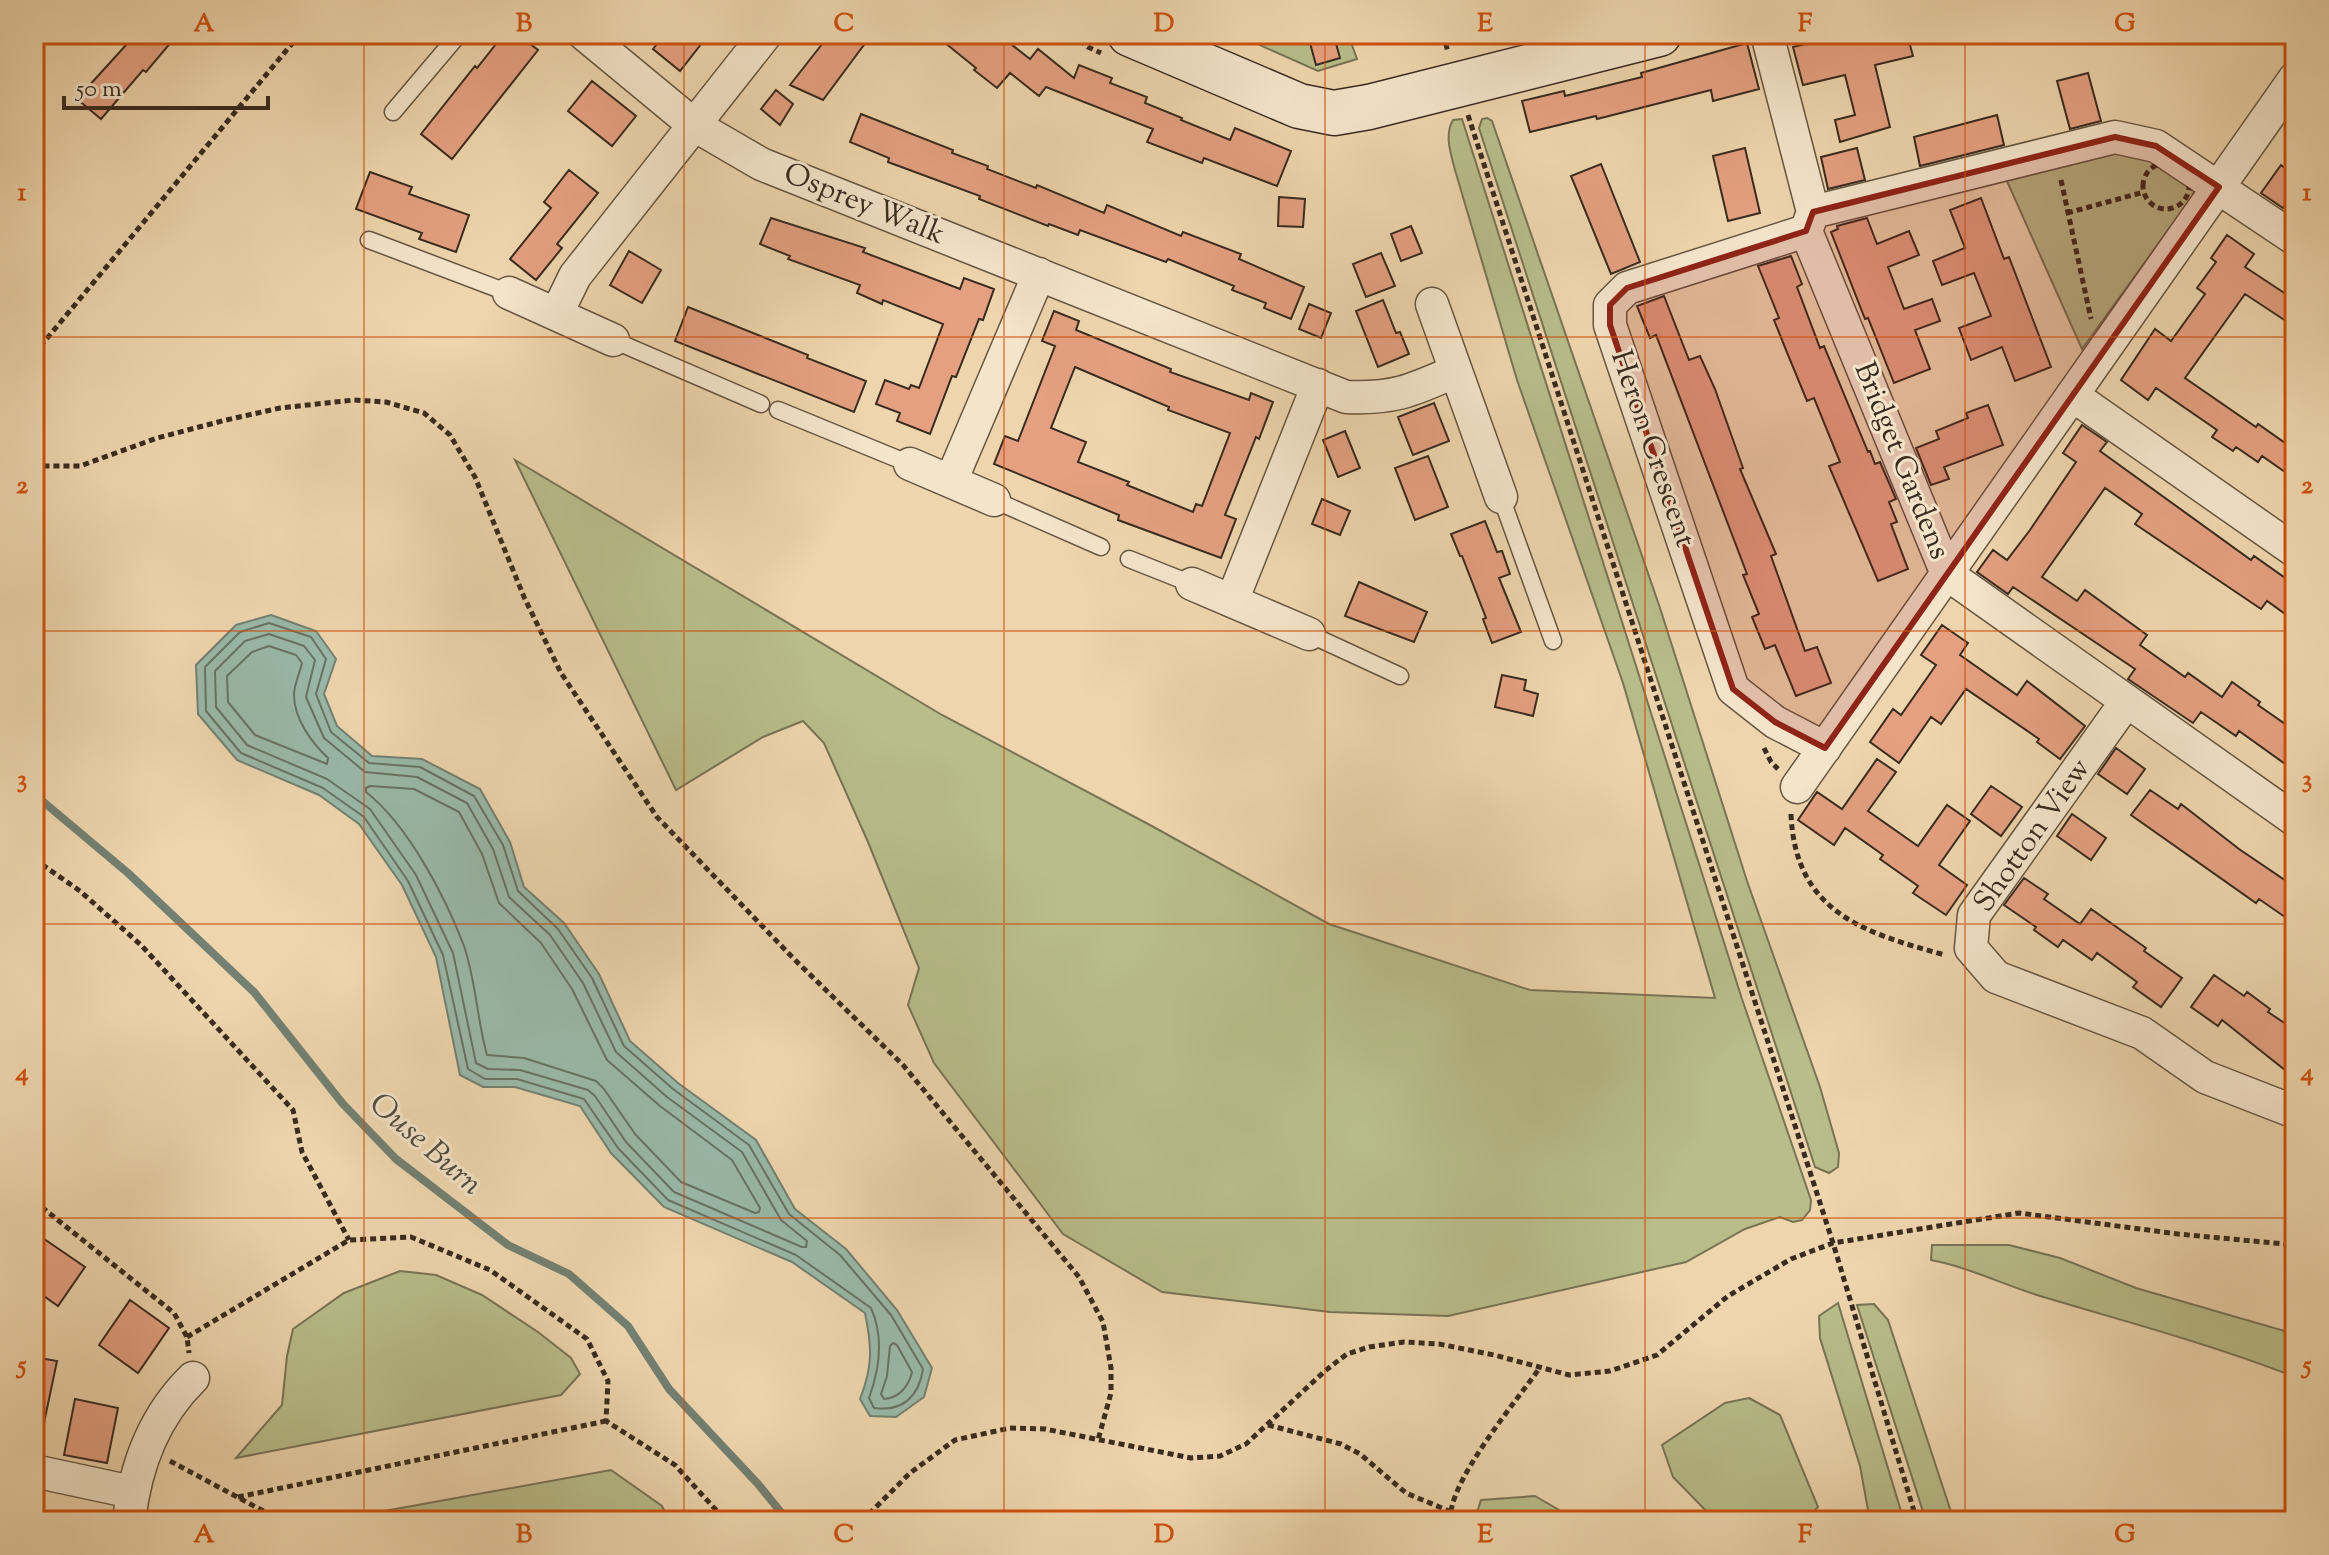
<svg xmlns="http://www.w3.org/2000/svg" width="2329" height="1555" viewBox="0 0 2329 1555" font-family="'Sorts Mill Goudy',serif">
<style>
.green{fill:#b8bd8a;stroke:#787454;stroke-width:2}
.water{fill:#99b9a9;stroke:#738072;stroke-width:2}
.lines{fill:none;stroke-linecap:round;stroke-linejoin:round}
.shore{stroke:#697264;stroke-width:2}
.stream{stroke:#738072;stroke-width:8}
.building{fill:#e4a081;stroke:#392b1f;stroke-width:2;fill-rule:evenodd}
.lane-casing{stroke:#665642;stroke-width:19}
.street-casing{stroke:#665642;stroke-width:35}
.secondary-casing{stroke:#392b1f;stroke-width:47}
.path{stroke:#392b1f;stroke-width:5;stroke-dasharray:6 4;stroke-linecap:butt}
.lane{stroke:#f4e4ca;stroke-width:16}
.street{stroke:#f4e4ca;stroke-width:32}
.secondary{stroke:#f4e4ca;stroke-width:44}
.marked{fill:#8f2418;fill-opacity:0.2;stroke:#8f2418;stroke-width:6;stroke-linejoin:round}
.grid{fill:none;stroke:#ce520f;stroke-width:2;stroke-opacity:0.55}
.labels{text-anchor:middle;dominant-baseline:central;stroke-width:6;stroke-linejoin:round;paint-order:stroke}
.street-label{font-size:30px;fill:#392b1f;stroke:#f4e4ca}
.water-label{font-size:32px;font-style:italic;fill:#514e42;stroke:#f4e4ca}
.neatline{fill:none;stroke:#ce520f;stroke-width:3}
.grid-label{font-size:26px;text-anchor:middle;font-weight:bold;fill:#ce520f}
</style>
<rect width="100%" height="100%" fill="#eed5ad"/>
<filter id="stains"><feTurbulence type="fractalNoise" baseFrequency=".0025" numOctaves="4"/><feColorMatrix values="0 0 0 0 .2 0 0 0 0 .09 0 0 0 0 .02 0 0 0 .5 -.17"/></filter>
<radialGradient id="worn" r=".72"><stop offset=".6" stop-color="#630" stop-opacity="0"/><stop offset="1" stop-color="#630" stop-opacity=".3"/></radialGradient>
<!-- green -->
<path class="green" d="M1235 34H1348L1357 59 1318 71Z
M1487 118 1492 121 1660 608 1747 881 1820 1087 1839 1153 1838 1167 1829 1173 1815 1167 1479 128 1482 119Z
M1462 119 1742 999 1811 1200 1810 1210 1802 1220 1793 1222 1780 1217 1745 1229 1686 1262 1448 1316 1330 1312 1162 1292 1063 1234 934 1063 908 1005 919 968 868 842 824 743 803 721 763 737 676 790 515 460 942 715 1150 825 1329 924 1530 990 1715 998 1623 683 1517 380 1455 170C1451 154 1444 135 1453 120Z
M2113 141 2156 146 2195 186 2193 196 2082 349 2002 170 2024 164 2039 172 2105 156Z
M1932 1245H2009L2060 1258 2136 1288 2295 1334V1377C2211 1344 2123 1321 2037 1295 2002 1284 1968 1267 1931 1260Z
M400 1271 436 1275 482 1295 538 1332 571 1358 580 1374 561 1395 236 1458 282 1405 287 1356 293 1329 344 1293Z
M1838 1303 1904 1521H1870L1860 1466 1820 1338 1819 1316Z
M1874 1304 1888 1320 1954 1521H1926L1857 1305Z
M1749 1398 1780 1415 1818 1507 1804 1521H1716L1673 1477 1662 1445 1725 1403Z
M611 1470 662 1506 669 1521H368L357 1516Z
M1535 1496 1578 1521H1474L1481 1500Z"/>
<!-- water -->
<path class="water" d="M271 615 316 631 336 659 324 694 337 726 372 756 422 759 480 789 510 842 524 887 564 923 599 974 630 1041 678 1083 756 1140 795 1209 846 1249 897 1310 932 1368 924 1397 896 1417 870 1416 860 1399C873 1366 872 1347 865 1313L792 1262 664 1207 611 1153 580 1106 515 1087H483L460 1075 436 957 402 885 359 824 319 795 237 760 198 714 196 665 236 625Z"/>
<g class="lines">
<!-- shore -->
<path class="shore" d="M269 623 311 637 326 659 316 694 331 732 369 763 420 767 474 796 503 845 518 891 558 929 592 978 624 1046 673 1089 749 1145 789 1214 840 1255 891 1315 923 1369C919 1396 903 1412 874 1408L869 1398C880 1368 884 1337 871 1308L796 1255 668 1200 618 1148 584 1099 517 1079H485L468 1069 443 955 408 881 364 817 323 788 241 753 206 711 205 667 240 632Z
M269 634 304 646 315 660 306 697 324 738 365 772 417 777 467 803 493 849 509 897 550 935 583 983 616 1052 667 1097 742 1152 781 1220 807 1241 806 1247H802L674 1192 626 1142 595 1096 588 1090 520 1070 488 1069 476 1063 453 953 416 875 370 809 327 779 247 745 216 707 215 671 245 641Z
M269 646 296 655 302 663C300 673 294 684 294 695 294 719 312 743 328 758L327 764 255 735 228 702 227 676 252 652Z
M370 786 414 789 459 812 482 854 499 903 541 943 572 989 607 1060 660 1106 732 1160 760 1208 759 1212 755 1213 681 1182 635 1134 604 1089 596 1081 524 1058 487 1055C477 1020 476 981 464 946 445 896 408 825 366 792V788Z
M893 1343 897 1345 912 1372C909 1385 900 1398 884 1399L881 1394 887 1376 890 1346Z"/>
<!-- stream -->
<path class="stream" d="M34 794 128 873 254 992 343 1104 396 1159 508 1245 569 1274 628 1326 669 1389 758 1484 788 1521"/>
</g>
<!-- building -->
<path class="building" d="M136 34H178L146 72 143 70 101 119 77 99Z
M504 34H517L538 50 452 159 421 134 475 66 477 68Z
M665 34H709L680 71 653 49Z
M830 34H872L823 100 790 85Z
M934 34H998L1030 59 1038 49 1074 78 1079 65 1112 78 1110 83 1147 97 1145 103 1182 118 1181 120 1230 140 1235 128 1291 151 1277 186 1204 158 1202 163 1147 142 1153 129 1046 87 1039 96 1010 73 997 88 974 70 976 68Z
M1846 34H1907L1913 56 1875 65 1890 127 1840 142 1835 120 1855 115 1845 75 1803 85 1793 47Z
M1334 36 1340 58 1316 65 1310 43Z
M1747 43 1759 89 1713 101 1711 90 1597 119 1596 116 1530 132 1522 101 1564 91 1565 96 1642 77 1641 73Z
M2088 73 2101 121 2070 129 2057 81Z
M592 81 636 116 612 146 568 111Z
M776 90 793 104 780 125 761 109Z
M861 114 953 150 952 153 988 166 987 169 1036 188 1037 185 1104 213 1107 205 1181 236 1183 232 1241 254 1239 259 1304 287 1291 319 1264 308 1266 303 1232 290 1234 286 1168 259 1166 262 1080 230 1078 235 1049 224 1048 226 979 199 980 196 888 162 889 158 850 142Z
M1997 115 2004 145 1920 166 1914 137Z
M1745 148 1760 213 1728 221 1713 156Z
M1857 148 1865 180 1828 189 1821 157Z
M1601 164 1640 262 1611 274 1571 176Z
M2281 165 2295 176V191L2283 208 2261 193Z
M569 170 598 193 557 244 562 248 536 280 510 259 551 208 544 202Z
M370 172 412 187 409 194 469 215 456 252 419 239 422 233 356 209Z
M1279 197 1305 199 1303 227 1278 226Z
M1981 198 2004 259 2009 257 2051 367 2015 381 2002 347 1971 360 1959 328 1991 316 1974 273 1942 285 1933 261 1965 248 1950 210Z
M771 218 865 248 863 252 960 289 964 278 994 289 983 320 979 319 956 377 952 376 930 434 897 421 900 413 876 404 885 380 909 389 911 385 919 388 943 324 883 300 882 304 857 293 860 285 788 259 790 256 760 244Z
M1867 218 1877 244 1909 231 1919 255 1888 267 1904 309 1932 299 1940 321 1915 330 1930 369 1894 383 1868 318 1865 319 1831 232 1838 229 1837 226Z
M1411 226 1422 253 1401 261 1391 234Z
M2227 235 2254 254 2245 267 2295 300V327L2245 294 2185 378 2256 427 2258 424 2295 450V479L2262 456 2258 462 2236 447 2233 451 2212 437 2217 430 2156 388 2148 400 2121 380 2155 329 2171 341 2205 294 2197 288 2216 262 2211 258Z
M629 251 661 270 642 303 610 285Z
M1381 253 1395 286 1366 297 1353 264Z
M1791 256 1802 284 1797 287 1820 348 1824 346 1868 452 1870 451 1875 464 1880 462 1896 499 1889 502 1897 522 1891 524 1908 569 1878 581 1829 466 1840 462 1814 398 1807 401 1786 350 1774 320 1779 318 1758 266Z
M1664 296 1689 360 1700 356 1715 389 1743 468 1740 469 1776 554 1771 556 1805 651 1817 647 1831 683 1796 696 1775 645 1765 649 1752 617 1759 614 1743 575 1747 574 1656 335 1650 338 1637 306Z
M1383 300 1396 333 1400 332 1409 354 1378 367 1356 311Z
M1309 304 1331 313 1321 338 1299 329Z
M688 307 808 355 807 358 866 381 854 412 675 341Z
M1054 311 1079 321 1076 330 1171 369 1170 372 1249 400 1251 393 1273 402 1259 439 1256 437 1225 515 1236 519 1221 558 1118 520 1119 515 994 464 1005 436 1018 441 1055 346 1042 341ZM1075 367 1169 407 1168 410 1230 433 1202 506 1196 504 1193 512 1127 485 1129 482 1078 462 1086 442 1051 428Z
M1434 403 1449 441 1413 455 1398 417Z
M1988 405 2003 445 1944 467 1949 479 1931 485 1916 448 1939 439 1936 431 1968 418 1966 413Z
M2082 425 2107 442 2100 451 2251 560 2254 556 2295 585V621L2267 601 2261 609 2135 524 2142 514 2105 488 2042 577 2077 601 2085 590 2147 635 2140 645 2185 677 2188 673 2222 697 2232 682 2260 702 2258 705 2295 731V771L2239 731 2236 736 2201 712 2193 723 2128 679 2135 669 2013 587 2008 594 1977 572 1993 550 2007 560 2030 530 2076 462 2063 453Z
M1345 431 1360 468 1338 477 1323 440Z
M1428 456 1448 507 1415 520 1395 468Z
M1322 499 1350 511 1340 535 1312 524Z
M1485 521 1497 552 1502 551 1510 574 1499 578 1521 632 1492 643 1483 619 1486 618 1462 556H1460L1451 534Z
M1359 582 1427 612 1414 642 1345 616Z
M1942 625 1968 643 1960 655 2017 695 2027 681 2085 726 2060 759 2037 742 2039 739 1966 689 1941 724 1931 717 1899 763 1870 742 1893 709 1901 715 1936 665 1921 655Z
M1502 675 1526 680 1524 690 1538 694 1533 716 1495 707Z
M2116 748 2145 769 2127 794 2098 774Z
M1877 759 1896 772 1868 811 1918 846 1947 805 1970 821 1939 865 1967 885 1946 915 1913 893 1918 886 1880 859 1883 855 1845 828 1834 845 1798 820 1817 792 1842 809Z
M1991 786 2022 807 2001 836 1971 814Z
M2150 790 2178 809 2181 804 2239 849 2295 887V924L2259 899 2256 903 2131 815Z
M2072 814 2106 838 2091 860 2057 836Z
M2024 878 2048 894 2044 899 2080 924 2091 909 2146 948 2144 951 2182 978 2161 1007 2133 987 2137 982 2097 953 2092 960 2063 940 2058 947 2034 930 2036 927 2004 905Z
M2214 975 2244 996 2247 992 2270 1009 2268 1012 2295 1030V1056L2285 1070 2222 1020 2218 1026 2191 1007Z
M34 1232 85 1267 58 1306 34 1289Z
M130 1300 169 1328 138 1373 99 1345Z
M34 1357 57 1361 44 1423 34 1422Z
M75 1399 118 1408 107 1463 64 1455Z"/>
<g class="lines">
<!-- lane casing -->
<g class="lane-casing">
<path id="lane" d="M393 112 459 34
M369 240 509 293
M613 340 761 404
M778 410 910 464
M1501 497 1553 641
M994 500 1101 547
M1129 559 1192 584
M1309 634 1400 676"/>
</g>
<!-- street casing -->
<g class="street-casing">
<path id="street" d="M584 34 694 125 761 164 1346 397C1395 399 1413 390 1456 371
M1767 34 1813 212 1806 231 1947 574 2295 820
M1813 212 2115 137 2156 146 2295 239
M1806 231 1627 288 1610 305V325L1733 689 1775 722 1825 748
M509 293 613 340
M1432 304 1501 497
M557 313 575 276 766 34
M2072 395 2295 551
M910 464 994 500
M951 481 1039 274
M1192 584 1309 634
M1232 601 1318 385
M2126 702 1974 915 1971 948 1996 977 2142 1033 2205 1077 2295 1112
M1797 787 2295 78
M34 1471 132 1492
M129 1521C135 1467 154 1416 193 1378"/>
</g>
<!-- secondary casing -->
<g class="secondary-casing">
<path id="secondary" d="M1130 34 1299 106 1334 113 1369 107 1659 34"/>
</g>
<!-- path -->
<path class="path" d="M1072 34 1088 47 1101 53
M1443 34 1448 52
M1468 115 1833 1243 1917 1521
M2143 186a23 23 0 1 1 46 0a23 23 0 1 1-46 0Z
M2061 180 2091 319
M2067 213 2144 192
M34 354 300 34
M34 463 42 466H80L157 438 226 420 280 408 354 400 386 402 424 413 450 435 475 477 524 597 561 673 657 817 795 960 903 1065 1079 1277 1103 1322 1111 1368V1393L1098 1440
M1764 748 1771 762 1778 769
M1791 814C1795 913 1865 933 1945 955
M34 859 80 891 141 945 293 1110 302 1152 349 1240
M34 1201 174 1313 187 1337 189 1353
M187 1337 349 1240 411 1237 490 1270 587 1339 608 1381 606 1421 675 1465 726 1521
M1268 1425 1341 1444 1360 1454 1406 1493 1449 1511
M170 1461 282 1521
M238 1497 606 1421
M862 1521 910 1473 955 1440 1010 1428 1045 1429 1191 1458 1220 1456 1246 1444 1326 1370 1347 1354 1369 1347 1404 1342 1439 1344 1494 1355 1569 1375 1610 1371 1657 1355 1728 1296 1791 1259 1833 1243 2019 1213 2178 1234 2295 1245
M1451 1521C1445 1486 1517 1400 1539 1369"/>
<!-- lane -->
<use href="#lane" class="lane"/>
<!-- street -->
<use href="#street" class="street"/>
<!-- secondary -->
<use href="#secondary" class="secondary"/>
</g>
<!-- marked area -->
<path class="marked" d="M2115 137 2156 146 2219 187 1825 748 1775 722 1733 689 1610 325V305L1627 288 1806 231 1813 212Z"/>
<!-- grid -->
<path class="grid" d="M364 34V1521M684 34V1521M1004 34V1521M1325 34V1521M1645 34V1521M1965 34V1521M34 337H2295M34 631H2295M34 924H2295M34 1218H2295"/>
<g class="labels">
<!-- street labels -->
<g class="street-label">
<text transform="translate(864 205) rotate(22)">Osprey Walk</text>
<text transform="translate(1652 449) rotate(71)">Heron Crescent</text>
<text transform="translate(1901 461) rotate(68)">Bridget Gardens</text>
<text transform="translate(2033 836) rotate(-55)">Shotton View</text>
</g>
<!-- water labels -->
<g class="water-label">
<text transform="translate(425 1145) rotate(41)">Ouse Burn</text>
</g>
</g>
<!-- margin -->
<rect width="2329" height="1555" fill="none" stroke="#eed5ad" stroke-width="88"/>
<!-- scale -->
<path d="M64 96v12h204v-12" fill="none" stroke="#392b1f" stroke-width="4"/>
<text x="76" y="96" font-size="24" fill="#392b1f" stroke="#f4e4ca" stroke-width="6" paint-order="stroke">50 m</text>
<rect x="44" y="44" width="2241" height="1467" class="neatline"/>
<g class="grid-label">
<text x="204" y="31">A</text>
<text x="524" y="31">B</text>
<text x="844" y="31">C</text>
<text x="1164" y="31">D</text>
<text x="1485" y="31">E</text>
<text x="1805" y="31">F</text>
<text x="2125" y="31">G</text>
<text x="22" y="200">1</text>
<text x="2307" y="200">1</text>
<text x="22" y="493">2</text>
<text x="2307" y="493">2</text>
<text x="22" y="787">3</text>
<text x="2307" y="787">3</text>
<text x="22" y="1080">4</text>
<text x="2307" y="1080">4</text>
<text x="22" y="1373">5</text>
<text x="2307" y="1373">5</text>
<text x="204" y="1542">A</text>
<text x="524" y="1542">B</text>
<text x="844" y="1542">C</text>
<text x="1164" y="1542">D</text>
<text x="1485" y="1542">E</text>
<text x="1805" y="1542">F</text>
<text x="2125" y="1542">G</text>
</g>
<rect width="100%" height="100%" filter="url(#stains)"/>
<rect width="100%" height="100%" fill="url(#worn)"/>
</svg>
